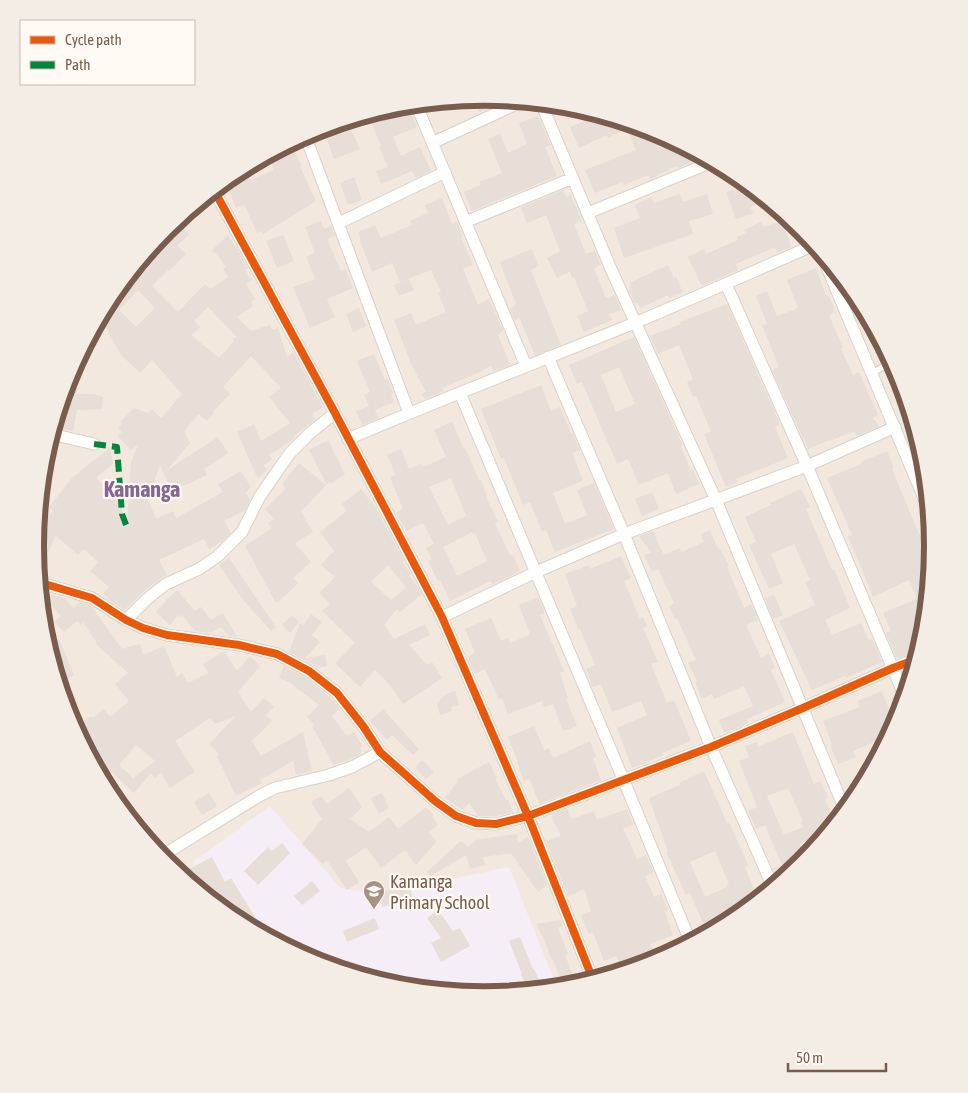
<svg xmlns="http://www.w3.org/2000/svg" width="968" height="1093" viewBox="0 0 968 1093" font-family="'Asap Condensed',sans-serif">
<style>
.residential{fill:#f2e8de}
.education{fill:#f6eef6}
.building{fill:#e6ded7;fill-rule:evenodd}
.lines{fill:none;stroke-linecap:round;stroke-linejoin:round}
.service-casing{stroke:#d7d1cb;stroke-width:8}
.minor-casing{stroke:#d7d1cb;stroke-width:13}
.service{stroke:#fefefd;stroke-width:5.5}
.minor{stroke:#fefefd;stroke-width:11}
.quiet{stroke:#00873e;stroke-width:6;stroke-dasharray:12 6;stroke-linecap:butt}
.cycleway-casing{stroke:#fffaf3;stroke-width:11}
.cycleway{stroke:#e8590c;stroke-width:8}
.labels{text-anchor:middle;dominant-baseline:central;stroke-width:4.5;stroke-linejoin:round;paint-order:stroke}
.poi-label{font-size:18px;fill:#7a5c4d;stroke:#fffaf3;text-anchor:start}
.district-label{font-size:22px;font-weight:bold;fill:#846695;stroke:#fffaf3}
.rim{fill:none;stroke:#7a5c4d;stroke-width:6}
</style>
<rect width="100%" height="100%" fill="#f9f5f0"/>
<!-- residential -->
<path class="residential" d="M36 547a446 446 0 1 1 892 0a446 446 0 1 1-892 0Z"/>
<!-- education -->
<path class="education" d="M270 806 340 888 381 894 509 867 557 988 484 995 396 987 312 961 234 920 210 899 193 862Z"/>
<!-- building -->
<path class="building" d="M485 98 507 100 480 112 473 99Z
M405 105 407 109 410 108 417 127 393 137 401 156 420 147 431 171 416 178 412 171 381 184 376 171 388 167 379 147 381 146 368 115 397 106Z
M599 115 654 131 661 146 673 141 686 148 692 162 678 168 677 166 650 179 648 175 624 185 622 182 595 193 585 170 636 150 626 129 608 138 607 135 579 148 570 127Z
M538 116 551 145 545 147 557 176 472 211 464 192 481 185 479 182 502 173 488 139 500 134 508 153 527 144 519 123Z
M347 121 360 149 334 159 323 128Z
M286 145 290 154 295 152 302 166 300 167 316 201 263 234 262 231 257 233 244 204 236 208 225 181 235 173 244 168 250 180 274 170 271 163 273 161 270 154Z
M354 177 362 200 352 204H348L340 183Z
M740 188 742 195 754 190 767 200 749 208 754 213 736 219 726 192Z
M563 190 566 197 571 195 582 221 574 224 586 254 595 251 601 265 594 268 606 298 615 295 621 310 609 314 612 320 584 332 577 316 588 311 574 277 572 278 570 271 557 278 547 258 560 251 546 215 527 223 521 207Z
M680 194 683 202 707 194 713 214 689 221 693 234 624 258 614 228 640 218 635 205 651 197 654 203Z
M442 198 452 224 457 221 463 236 461 238 473 265 463 269 478 305 489 299 503 331 498 335 510 365 494 371 491 366 470 377V376L442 388 444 391 425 399 422 394 426 392 412 366 394 320 411 313 416 325 446 312 438 293 441 292 431 270 400 282 392 263 372 272 360 241H361L358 232 375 225 381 238 412 225 410 221 428 213 425 205Z
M782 220 791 247 777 253 775 247 736 264 738 270 702 286 688 257 704 249 706 254 738 240 737 237 746 233 744 230 761 222 764 227Z
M176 221 189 234 177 246 186 254 169 271 168 270 152 286 178 312 205 284 210 289 228 277 223 269 226 267 218 256 212 250 228 235 237 248 248 268 245 270 252 280 246 284 255 299 251 302 253 306 237 317 251 331 270 325 272 330 278 328 287 357 293 352 323 407 312 414 316 419 294 436 295 438 291 441 269 455 272 459 263 466 267 469 258 479 237 432 254 424 261 441 290 423 269 397 281 388 251 356 223 387 230 394 213 412 214 413 207 421 199 414 184 431 190 443 166 471 218 437 228 453 204 469 207 475 172 491 160 465 148 499 156 519 173 511 176 518 223 492 218 484 241 471 251 487 246 493 250 500 245 510 224 521 231 533 221 542 209 549 204 539 159 560 167 575 161 578 142 593 125 610 110 600 103 593 109 587 90 571 98 562 84 549 78 555 56 536 38 572 35 546 37 530 53 511 49 507 72 478 84 468 110 448 113 464 96 478 120 500 125 525H127L131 463 138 445 131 450 117 436 122 432 118 428 122 424 120 422 134 408 149 413 152 409 161 418 182 394 152 360 140 373 120 354 106 327 88 344 86 342 108 302 129 281 126 278 167 229ZM138 290 155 308 136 327 119 310ZM208 307 237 337 233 339 234 341 219 358 191 335 200 327 194 321Z
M321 221 324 229 331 226 335 236 327 239 341 271 345 269 353 288 327 299 335 317 310 328 293 287 315 279 306 257 315 253 305 227Z
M283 235 294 261 277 268 266 241Z
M532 249 539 266 531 270 561 345 535 355 519 317 515 321 510 309 516 304 500 262Z
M668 265 674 278 676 277 683 292 669 298 668 295 640 308 637 303 635 304 628 289 631 288 629 283Z
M816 268 826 296 828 295 836 312 829 315 843 348 841 349 853 375 859 372 878 415 873 418 879 426 857 436 854 431 830 441 829 440 808 449 772 370 779 367 762 325 767 324 756 296 767 291 777 316 798 308 787 280Z
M409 279 414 290 399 296 394 285Z
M727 304 780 424 775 427 788 458 736 479 737 482 726 487 704 434 711 431 696 396 693 397 687 382 693 379 679 345 658 354 650 336 681 324 680 322Z
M359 308 366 326 353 332 346 314Z
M634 337 683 446 681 447 691 471 693 470 699 484 676 494 668 473 639 485 628 459 617 464 582 382 577 384 569 365ZM619 367 635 404 616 412 601 375Z
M374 354 385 380 388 379 393 393 391 394 394 402 375 410 379 418 362 425 356 411 369 406 364 395 370 392 357 361Z
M66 385 78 389 75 394H93L103 397 102 409 77 410 73 431 53 427Z
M541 385 551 411 560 407 571 433H572L580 450 572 453 583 481 553 493 565 524 587 515 577 490 594 483 614 529 555 552 546 530 542 532 530 502 523 505 504 458 501 459 481 409Z
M452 422 464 449 465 448 479 480H481L487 496 486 497 498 522 495 523 510 556 513 555 520 571 492 585 491 581 450 601 440 580 438 581 428 561 432 559 426 548 434 544 423 523 406 531 396 513 403 509 390 477 396 475 387 455 401 449 409 469 421 464 423 467 446 457 434 430ZM451 478 466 516 448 525 429 487ZM472 532 473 534 475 533 487 561 457 576 443 547Z
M328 440 345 474 331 484 330 481 327 485 309 450Z
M887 451 894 468 892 469 919 534H920L927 551 925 552 931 565 924 634 919 652H914L897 659 886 633 891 631 883 613 917 599 909 580 873 597 848 536 852 535 827 478 861 464V462Z
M299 463 326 485 301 512 313 532 295 543 311 562 293 578 298 583 286 595 276 603 245 546 272 528 268 523 274 519 265 509 286 488 282 484Z
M361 489 376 508 404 561 402 562 411 574 409 576 418 587 422 594 400 612 397 609 384 625 394 639 425 624 430 635 409 645 427 665 432 662 442 678 403 704 390 685 375 670 360 687 335 663 355 643 322 611 330 604 319 593 335 577 321 565 334 551 320 532 347 511 342 504ZM388 565 406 588 391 600 371 582Z
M801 489 810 507 806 509 832 570 834 569 850 608 825 620 832 635 861 623 869 641 872 639 882 662 846 678 845 676 812 690 779 621 815 605 805 582 810 580 794 544 771 554 783 583 769 589 749 545 756 542 745 517 771 505 770 503Z
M652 492 659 509 642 516 635 499Z
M710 530 718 549 720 548 729 566 727 567 744 608 751 604 758 620 746 625 761 658 769 654 775 668 771 670 785 702 747 719 749 723 724 733 719 720 753 706 744 686 714 699 712 694 702 699 695 682 697 681 688 663 696 660 677 618 675 619 669 606 674 603 658 569 652 572 644 555 651 553 639 536 653 531 657 538 656 539 664 555 680 548 681 552 704 542 701 534Z
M621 556 631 578 624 581 640 619 643 617 647 626 643 628 658 662 651 664 667 703 674 700 691 741 662 753 663 755 647 762V763L632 768 617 728 647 715 641 701 612 712 601 684 593 687 586 669 595 665 580 629H578L570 609 577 606 565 574 589 565 590 569Z
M229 558 276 627 271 631 244 601 219 565Z
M177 590 195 611 201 607 211 620 223 613 237 637 229 636 221 627 210 633 195 631 182 615 180 617 178 615 170 625 156 612 166 601Z
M52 594 64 598 74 608 80 602 89 605 93 608 122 649 140 644 143 655 164 646 177 677 182 673 188 683 209 673 203 664 224 651 237 671 250 656 260 666 238 692 251 712 264 698 274 707 266 715 272 721 252 741 261 756 303 732 312 771 296 775 293 761 260 780 262 783 236 796 217 756 219 754 209 744 236 716 215 724 210 718 175 741 195 772 170 788 161 773 155 778 151 773 134 793 112 772 106 778 96 768 98 766 90 758 87 752H88L74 726 92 716 93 718 104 709 110 717 129 701 115 684 128 673 96 644 97 643 83 622 81 625 77 621 64 632 54 622 61 616 46 600ZM136 745 155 761 133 778 119 765Z
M774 595 783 615 773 619 765 598Z
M538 597 545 613 540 615 564 671 560 673 568 698 566 699 577 726 563 731 553 704 544 707 542 701 508 714 502 698 499 700 485 669 475 674 467 657 475 653 465 629 491 618 501 641 508 638 511 643 530 634 519 605Z
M311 614 322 622 312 635 320 642 305 658 325 655 327 666 321 667 319 669 313 664 289 652 300 623 303 626Z
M292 615 299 622 290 633 282 625Z
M59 639 74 675 59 682 47 644Z
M284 666 305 677 333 700 340 708 332 716 347 736 354 732 362 746 360 748 362 753 349 760 334 765 312 726 315 725 307 717 319 705 289 682 279 678Z
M455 691 459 705 451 707 452 711 440 715 437 703 446 694Z
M882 691 895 725 879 755 874 742 853 751 856 757 838 764 830 745 832 744 823 721 860 707 858 701Z
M383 709 419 749 413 755 392 735 387 740 370 721Z
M534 726 544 750 549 748 553 758 590 741 596 756 593 758 601 780 539 804 530 779 524 781 517 762H518L508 737Z
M793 732 814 784 820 781 828 798 825 799 835 823 828 832 800 844 806 858 801 864 779 882 773 869 782 865 765 825 756 829 748 811 757 807 739 761 749 757 745 746 757 742 758 747ZM788 788 803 821 801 822 803 827 784 835 767 796Z
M422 760 434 772 426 779 415 768Z
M489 762 497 778 495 779 506 800H508L513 812 495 816H478L469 803 463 810 445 798 458 781 457 779Z
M704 771 727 823 729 822 748 865 745 867 758 900 733 920 708 934 690 893 686 895 666 852 668 851 649 798 680 785 679 783ZM715 851 729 884 726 885 727 887 705 897 690 862Z
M349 788 362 807 350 819 369 832 389 817 398 829 426 807 434 815 432 817 438 825 429 832 436 842 416 865 405 850 381 868 366 847 346 861 359 882 347 890 327 860 323 864 302 844 322 819 311 802 321 796 327 804Z
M209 793 217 806 202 815 194 802Z
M382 793 389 808 379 814 371 798Z
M567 809 572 819 594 811 597 820 627 809 633 825 623 828 637 859 646 855 654 872 645 876 654 897 661 894 668 910 665 912 673 935 650 944 657 961 622 972 616 956 604 961 593 932 589 934 581 915 591 911 584 889 568 897 546 841 561 836 551 815Z
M517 834 518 843 528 837 547 885 538 892 511 853 483 857 485 865 470 869 466 855 430 876 427 872 461 841 468 847 475 840Z
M282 843 290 853 258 885 244 871 268 847 272 851Z
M212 857 225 882 231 878 258 922 249 927 234 920 217 905 199 877 190 882 184 872Z
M312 881 320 891 302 905 294 896Z
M410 886 413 900 382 907 380 891 393 890Z
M438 910 453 931 460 928 470 946 441 962 431 943 441 938 427 918Z
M375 918 379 929 347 942 343 931Z
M561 920 563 926 558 928 568 954 565 955 577 985 564 988 553 960H552L542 934 541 935 537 924Z
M520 937 533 969H534L542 987 534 991H529L521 975 522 974 509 941Z"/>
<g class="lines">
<!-- service casing -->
<g class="service-casing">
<path id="service" d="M872 373 892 362"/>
</g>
<!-- minor casing -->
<g class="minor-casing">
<path id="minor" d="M541 103 611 269 716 500 845 810
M416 104 526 366
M305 135 409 413
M432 143 523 101
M214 190 335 413 442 617 528 816 593 980
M588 213 712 162
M465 222 573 178
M339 223 445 172
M821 253 929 510
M726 284 807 466 905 697
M548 357 624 534 711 747 773 887
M460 393 624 781 691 943
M51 434 94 444
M348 439C444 398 541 361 637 322 696 297 755 271 814 245
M38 582 92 598 126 620 143 628 167 635 239 645 277 654 309 671 337 693 363 726 380 752 435 801 456 816 476 823 496 824 528 816 711 747 803 708 893 668 917 659
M442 617 536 572 624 534 807 466 895 427
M126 620 147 599 166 584 199 569 218 556 242 532 260 496 290 453 310 433 335 413
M160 857 259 796 275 788 329 775 352 767 380 752"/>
</g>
<!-- service -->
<use href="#service" class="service"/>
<!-- minor -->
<use href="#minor" class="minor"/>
<!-- quiet -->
<path class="quiet" d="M94 444 117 447 122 514 128 530"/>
<!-- cycleway casing -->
<g class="cycleway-casing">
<path id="cycleway" d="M214 190 335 413 442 617 528 816 593 980
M38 582 92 598 126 620 143 628 167 635 239 645 277 654 309 671 337 693 363 726 380 752 435 801 456 816 476 823 496 824 528 816 711 747 803 708 893 668 917 659"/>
</g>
<!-- cycleway -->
<use href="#cycleway" class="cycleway"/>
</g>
<!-- icons -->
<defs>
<g id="school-pin" transform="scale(1.125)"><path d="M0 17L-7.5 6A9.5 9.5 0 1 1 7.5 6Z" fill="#a69286" stroke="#fffaf3"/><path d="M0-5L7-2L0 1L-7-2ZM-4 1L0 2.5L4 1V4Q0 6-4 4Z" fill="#fff"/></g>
</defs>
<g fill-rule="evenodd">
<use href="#school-pin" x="374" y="891"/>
</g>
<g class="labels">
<!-- poi labels -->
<g class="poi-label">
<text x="390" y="881">Kamanga<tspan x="390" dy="21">Primary School</tspan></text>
</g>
<!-- district labels -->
<g class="district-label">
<text x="142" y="489">Kamanga</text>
</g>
</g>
<!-- crop -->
<path d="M0 0H968V1093H0ZM44 546a440 440 0 1 1 880 0a440 440 0 1 1-880 0Z" fill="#f4ede6" fill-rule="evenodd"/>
<path class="rim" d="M44 546a440 440 0 1 1 880 0a440 440 0 1 1-880 0Z"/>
<!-- legend -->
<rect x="20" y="20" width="175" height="65" fill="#fffaf3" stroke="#cabbb1"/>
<rect x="30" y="36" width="25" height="8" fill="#e8590c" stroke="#cabbb1"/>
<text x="65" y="45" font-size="15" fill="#7a5c4d">Cycle path</text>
<rect x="30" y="61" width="25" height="8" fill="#00873e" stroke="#cabbb1"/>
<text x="65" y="70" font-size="15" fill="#7a5c4d">Path</text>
<!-- scale -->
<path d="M788 1063v8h98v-8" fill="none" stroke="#7a5c4d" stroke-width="2.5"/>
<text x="796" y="1063" font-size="15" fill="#7a5c4d" stroke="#fffaf3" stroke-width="4" paint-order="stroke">50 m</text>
</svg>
